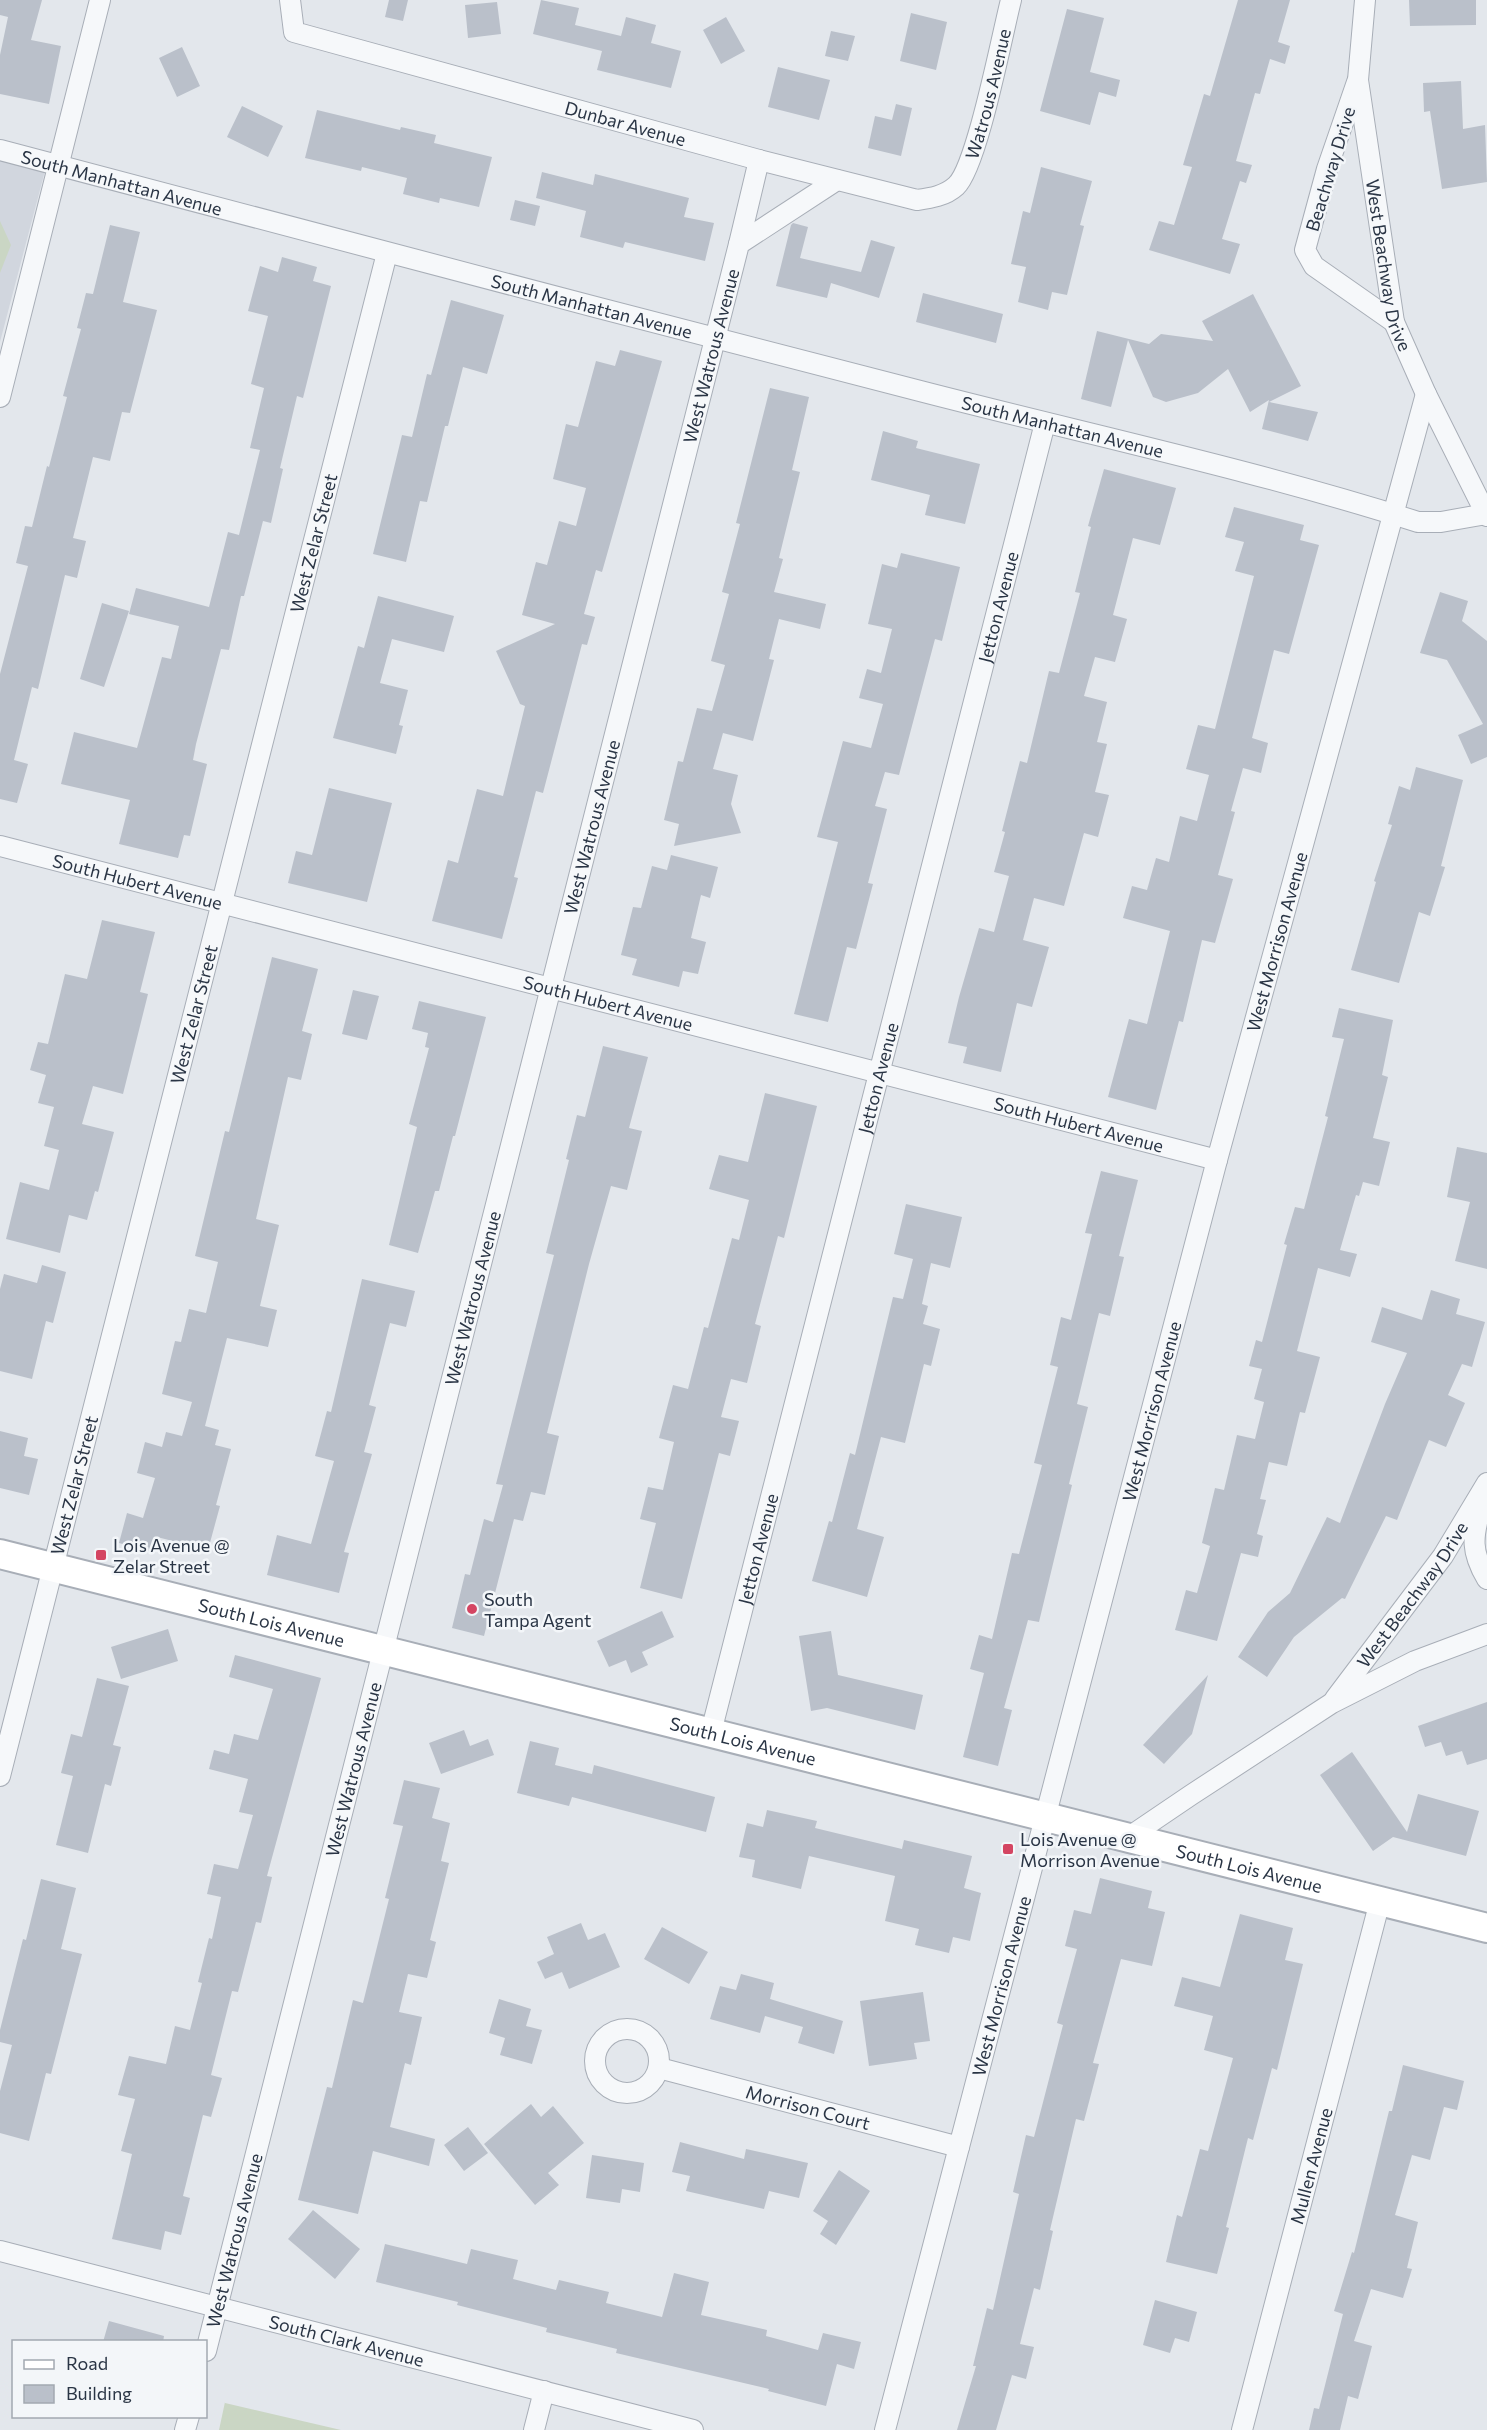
<svg xmlns="http://www.w3.org/2000/svg" width="1487" height="2430" viewBox="0 0 1487 2430" font-family="Commissioner,sans-serif">
<style>
.built{fill:#d1d6de}
.green{fill:#cad6c4}
.building{fill:#bac0ca}
.lines{fill:none;stroke-linecap:round;stroke-linejoin:round}
.street-casing{stroke:#a8aeb7;stroke-width:22}
.secondary-casing{stroke:#a8aeb7;stroke-width:32}
.street{stroke:#f6f8fa;stroke-width:20}
.secondary{stroke:#fff;stroke-width:28}
.poi-dot{fill:#d44562;stroke:#f3f6f9;stroke-width:2}
.labels{text-anchor:middle;dominant-baseline:central;stroke-width:5;stroke-linejoin:round;paint-order:stroke}
.street-label{font-size:18px;fill:#2a3545;stroke:#f3f6f9}
.poi-label{font-size:18px;fill:#2a3545;stroke:#f3f6f9;text-anchor:start}
</style>
<rect width="100%" height="100%" fill="#e3e7ec"/>
<!-- built -->
<path class="built" d="M0 156 46 167 0 342Z"/>
<!-- green -->
<path class="green" d="M0 221 11 245 0 273Z
M225 2402V2403L341 2430H219Z"/>
<!-- building -->
<path class="building" d="M0 0H42L31 40 61 46 49 104 0 94V55L8 17 0 15Z
M389 0H408L403 21 385 17Z
M541 0 579 8 575 25 621 36 626 17 656 25 651 43 681 51 671 88 597 70 602 51 533 34Z
M1238 0H1290L1278 42 1290 46 1285 64 1270 59 1260 94 1255 93 1236 161 1252 165 1246 183 1240 181 1222 239 1240 244 1230 274 1149 250 1159 221 1174 225 1192 167 1183 165 1204 94 1210 96Z
M1409 0H1476V25L1410 26Z
M497 2 501 34 468 38 465 5Z
M1067 9 1104 18 1090 72 1120 80 1116 97 1099 92 1090 125 1040 111Z
M911 13 947 22 936 70 900 61Z
M726 17 745 51 721 64 703 30Z
M831 31 855 36 848 61 825 56Z
M182 47 200 86 177 97 159 58Z
M778 67 830 80 819 120 768 107Z
M1461 81 1463 129 1485 125 1487 182 1442 189 1430 111 1424 112 1423 83Z
M896 104 912 108 901 156 868 148 875 116 892 120Z
M242 106 283 126 268 157 227 137Z
M317 110 400 130 401 127 436 135 434 143 492 157 479 207 440 198 439 203 403 194 407 178 362 167 361 171 305 158Z
M1041 167 1092 181 1080 225 1084 226 1067 295 1052 292 1048 310 1018 302 1026 267 1011 264 1023 211 1030 213Z
M542 172 593 185 595 174 689 198 684 217 714 223 705 261 625 242 623 248 580 237 586 211 536 198Z
M515 200 540 206 535 226 510 220Z
M793 223 808 227 800 258 861 272 871 240 895 247 879 298 831 283 827 298 776 286 791 225Z
M110 225 140 232 123 302 157 310 130 413 122 412 110 461 93 457 73 538 86 541 77 578 65 575 38 689 32 687 14 760 28 764 17 803 0 799V674L28 566 16 563 25 526 32 527 47 466 49 467 67 397 63 396 81 329 77 328 86 293 93 294Z
M282 257 317 267 313 281 331 286 303 398 297 396 280 468 283 469 271 523 263 521 244 596H241L229 650 221 649 196 744 193 760 207 764 190 836 184 835 178 858 119 844 130 800 61 784 74 732 137 748 162 657 171 659 179 626 129 614 136 588 209 607 228 532 239 535 260 450 250 448 264 388 251 384 268 316 248 311 260 266 278 272Z
M923 293 1003 314 996 343 916 322Z
M1253 294 1301 386 1269 402 1318 412 1308 441 1262 429 1269 400 1250 412 1228 369 1198 393 1166 402 1153 397 1128 340 1111 407 1081 399 1097 331 1149 344 1161 334 1213 341 1202 321Z
M451 300 504 315 487 374 463 367 448 426H445L427 502 420 501 406 562 373 554 402 435 412 437 427 374 431 375Z
M620 350 662 361 602 572 596 570 584 614 595 617 587 645 582 644 543 793 536 791 514 877 518 878 502 939 432 921 448 860 458 863 477 789 503 796 525 706 520 704 496 651 555 624 522 615 536 562 547 565 559 521 576 526 586 488 553 479 566 424 578 427 596 361 615 366Z
M770 388 809 397 792 470 800 472 779 558 783 559 774 592 826 604 820 629 779 619 769 659 774 660 753 741 723 733 713 769 738 775 731 804 741 833 674 846 679 824 664 820 678 761 683 762 697 708 712 711 725 665 711 661 729 594 722 592 740 524 736 523Z
M883 431 918 441 916 448 980 464 965 524 925 515 930 495 871 480Z
M1104 469 1176 488 1160 545 1133 538 1113 615 1127 619 1115 662 1095 657 1084 696 1107 702 1097 742 1107 744 1095 792 1109 795 1098 837 1084 833 1064 906 1034 898 1023 940 1049 947 1032 1007 1017 1003 1001 1072 963 1063 967 1047 948 1043 959 997 979 928 994 932 1009 876 994 872 1005 832 1002 831 1020 761 1027 763 1049 671 1059 673 1080 593 1075 592 1091 527 1088 526Z
M1234 507 1304 525 1300 540 1319 545 1289 654 1274 650 1252 738 1268 743 1261 773 1243 768 1231 811 1235 812 1218 875 1233 879 1215 943 1202 940 1183 1022 1179 1021 1156 1110 1108 1097 1129 1019 1147 1024 1170 931 1123 918 1132 886 1147 890 1156 858 1169 862 1180 816 1197 821 1209 775 1186 769 1198 725 1215 729 1254 576 1235 571 1244 542 1225 537Z
M901 553 960 567 942 641 935 639 899 775 885 772 875 806 887 809 868 883 873 884 856 949 847 947 828 1022 794 1014 838 842 817 837 843 741 871 748 883 704 859 698 867 669 881 673 892 629 868 624 882 564 897 568Z
M1440 592 1468 601 1462 621 1487 641V757L1471 764 1458 735 1483 724 1447 660 1420 653Z
M378 596 454 616 444 652 392 639 380 683 408 690 399 725 403 726 396 754 333 738 358 646 364 648Z
M102 603 129 611 104 687 80 679Z
M1416 767 1463 780 1441 866 1445 867 1430 916 1419 912 1399 983 1351 970 1376 882 1374 881 1392 825 1388 824 1399 786 1410 790Z
M329 788 392 803 367 902 288 883 296 851 312 855Z
M671 855 718 867 710 898 701 895 691 938 706 942 698 974 683 971 679 987 632 975 637 959 621 955 633 907 641 908 652 866 667 870Z
M102 920 155 932 140 992 148 994 123 1094 93 1086 82 1124 114 1132 98 1192 95 1191 87 1220 69 1215 60 1253 6 1239 20 1182 49 1190 59 1150 44 1146 54 1107 38 1103 46 1075 30 1070 38 1042 48 1044 65 974 87 979Z
M272 957 318 969 302 1031 312 1034 301 1080 288 1077 256 1219 279 1225 260 1306 277 1310 268 1347 227 1338 205 1426 219 1430 215 1445 231 1449 216 1505 220 1506 208 1550 157 1537 153 1552 119 1543 127 1513 143 1518 155 1478 137 1473 145 1442 162 1447 166 1432 182 1436 192 1402 162 1394 175 1341 181 1342 189 1309 206 1313 218 1262 195 1256 225 1131 229 1132Z
M353 990 379 996 367 1040 342 1034Z
M419 1001 486 1017 455 1136H453L439 1191H435L418 1253 389 1245 417 1127 409 1124 429 1048 425 1047 428 1033 412 1029Z
M1339 1008 1393 1020 1382 1075 1388 1077 1373 1138 1390 1142 1379 1186 1363 1182 1359 1196 1356 1195 1340 1250 1357 1254 1350 1277 1318 1268 1297 1351 1320 1357 1305 1413 1300 1412 1287 1466 1269 1462 1260 1499 1266 1500 1257 1534 1263 1536 1258 1557 1241 1553 1217 1641 1175 1630 1186 1590 1197 1593 1210 1546 1202 1543 1215 1488 1224 1490 1237 1435 1255 1439 1264 1402 1254 1399 1262 1369 1249 1366 1256 1340 1262 1342 1287 1245 1284 1244 1295 1207 1304 1209 1328 1117 1325 1116 1344 1039 1332 1037Z
M603 1046 648 1057 629 1128 642 1131 627 1190 611 1186 589 1264 547 1433 559 1436 545 1495 531 1492 523 1521 514 1519 484 1636 452 1628 465 1574 470 1575 484 1519 493 1522 503 1485 496 1484 554 1255 546 1253 569 1160 566 1159 577 1115 585 1117Z
M765 1093 817 1106 784 1238 778 1236 755 1324 761 1326 747 1383 731 1379 721 1417 739 1421 730 1456 719 1453 682 1599 640 1588 656 1523 640 1519 648 1487 663 1490 674 1442 659 1438 673 1385 688 1389 704 1327 708 1328 732 1238 739 1240 749 1200 709 1189 719 1155 748 1162Z
M1457 1147 1487 1153V1269L1455 1261 1470 1202 1447 1197Z
M1101 1171 1138 1180 1119 1256 1124 1257 1110 1316 1099 1313 1077 1404 1088 1407 1069 1484 1072 1485 1039 1622 1028 1620 1004 1708 1012 1710 998 1766 963 1757 984 1673 970 1669 979 1635 992 1639 1012 1553 1019 1554 1042 1465 1034 1463 1058 1367 1050 1365 1061 1317 1071 1320 1092 1234 1085 1233Z
M906 1204 962 1217 950 1268 931 1263 922 1304 928 1306 923 1324 940 1329 931 1366 924 1364 905 1443 881 1437 857 1529 884 1537 867 1597 812 1581 829 1521 832 1522 850 1453 855 1455 893 1297 903 1299 913 1259 894 1254Z
M42 1265 66 1272 53 1323 46 1321 32 1379 0 1371V1289L4 1274 37 1283Z
M362 1279 415 1291 406 1327 390 1323 369 1405 376 1407 364 1452 372 1454 344 1552 349 1553 339 1593 267 1575 277 1535 311 1544 334 1461 315 1456 327 1411 331 1412Z
M1431 1290 1460 1299 1456 1314 1485 1322 1472 1367 1462 1364 1448 1395 1465 1403 1446 1447 1429 1440 1397 1520 1386 1516 1345 1599 1342 1598 1294 1637 1267 1677 1238 1657 1268 1612 1290 1593 1327 1517 1340 1523 1385 1404 1407 1353 1371 1342 1382 1307 1422 1320Z
M0 1431 28 1438 24 1456 38 1459 29 1495 0 1488Z
M662 1611 674 1637 642 1652 648 1665 631 1673 626 1660 609 1667 597 1641Z
M168 1629 178 1661 121 1679 111 1647Z
M831 1631 838 1675 923 1695 915 1730 827 1708 811 1711 799 1636Z
M235 1655 321 1678 267 1876 272 1877 261 1923 256 1922 238 1992 232 1991 211 2075 222 2078 211 2117 203 2115 183 2196 190 2198 181 2235 165 2231 161 2250 112 2239 132 2154 121 2151 135 2099 118 2095 129 2056 166 2064 175 2026 190 2030 202 1983 198 1982 209 1938 212 1939 221 1897 207 1894 214 1864 238 1869 253 1815 239 1812 248 1779 209 1769 214 1750 229 1754 234 1734 258 1740 273 1689 229 1677Z
M1208 1675 1192 1734 1164 1764 1143 1745Z
M97 1678 129 1686 113 1745 121 1747 111 1786 105 1784 88 1853 56 1845 73 1776 61 1773 71 1734 82 1737Z
M1487 1702V1759L1467 1765 1462 1751 1446 1756 1441 1742 1425 1747 1418 1726Z
M464 1730 470 1746 488 1739 494 1755 441 1774 429 1743Z
M530 1741 559 1748 555 1765 592 1774 594 1765 715 1797 706 1832 572 1797 569 1806 517 1793Z
M1352 1752 1407 1832 1418 1794 1479 1811 1466 1856 1393 1837 1373 1851 1320 1775Z
M404 1780 440 1788 432 1818 450 1823 441 1861 449 1863 430 1940 436 1942 427 1978 408 1974 399 2012 422 2017 411 2065 405 2063 390 2127 435 2139 429 2166 373 2151 358 2214 298 2200 327 2087 332 2088 353 2000 363 2003 389 1899 385 1898 403 1826 393 1824Z
M767 1810 817 1821 815 1828 902 1849 904 1840 972 1856 964 1888 981 1893 970 1941 953 1937 949 1953 915 1945 919 1929 885 1921 895 1876 809 1856 801 1889 752 1877 755 1860 739 1857 747 1823 763 1827Z
M1100 1878 1152 1891 1148 1908 1165 1912 1152 1966 1121 1959 1093 2063 1099 2064 1084 2121 1076 2119 1050 2230 1053 2231 1040 2290 1034 2288 1020 2344 1034 2347 1026 2379 1012 2375 996 2430H957L976 2366H973L987 2308 993 2310 1019 2194 1013 2192 1026 2135 1034 2137 1063 2025 1057 2023 1077 1949 1065 1946 1074 1910 1091 1914Z
M41 1879 76 1888 61 1949 82 1954 51 2074 46 2073 29 2141 0 2133V2091L12 2045 0 2042V2030L23 1939 26 1940Z
M1240 1914 1293 1928 1285 1960 1303 1964 1277 2070 1272 2068 1253 2140 1248 2138 1226 2227 1229 2228 1217 2274 1166 2262 1177 2215 1182 2217 1200 2149 1208 2151 1233 2058 1204 2050 1213 2016 1174 2006 1182 1977 1220 1987Z
M581 1923 588 1940 605 1933 620 1967 569 1989 562 1972 545 1979 537 1962 554 1954 547 1937Z
M662 1927 708 1952 689 1984 644 1959Z
M741 1974 774 1983 770 1999 843 2021 834 2054 798 2043 803 2027 765 2016 760 2033 710 2019 720 1986 736 1990Z
M923 1992 930 2041 914 2043 917 2059 869 2066 860 2001Z
M499 1999 531 2009 526 2026 542 2030 532 2064 500 2055 505 2038 489 2033Z
M1403 2065 1464 2081 1457 2110 1444 2107 1430 2160 1412 2155 1395 2215 1418 2222 1407 2268 1412 2269 1403 2298 1371 2289 1354 2341 1372 2346 1358 2399 1348 2396 1340 2430H1309L1314 2408 1319 2409 1343 2314 1334 2311 1352 2252 1354 2253 1389 2111H1392Z
M531 2104 541 2117 553 2106 584 2143 548 2173 559 2185 535 2205 484 2144Z
M468 2127 488 2153 464 2171 444 2145Z
M680 2142 744 2159 746 2149 808 2163 799 2198 769 2191 764 2209 686 2191 690 2176 672 2172Z
M592 2155 644 2163 640 2192 622 2189 620 2203 586 2198Z
M839 2170 870 2191 836 2245 820 2234 828 2221 813 2211Z
M313 2210 360 2249 335 2279 288 2239Z
M385 2244 467 2264 471 2249 518 2260 513 2279 556 2290 559 2280 609 2292 606 2303 662 2317 674 2273 709 2282 701 2315 767 2330 766 2336 818 2350 823 2333 861 2342 854 2369 837 2364 826 2406 768 2391 769 2389 616 2353 617 2349 546 2332 547 2328 457 2305 458 2302 376 2282Z
M1155 2300 1197 2312 1189 2342 1175 2338 1170 2353 1143 2345Z
M109 2321 164 2336 163 2342H103Z"/>
<g class="lines">
<!-- street casing -->
<g class="street-casing">
<g id="street">
<path id="s1" d="M290 0 294 32 759 160 917 200C931 198 945 196 956 186 977 167 1002 35 1011 0"/>
<path id="s2" d="M1365 0 1358 80 1394 322 1426 394 1487 516"/>
<path d="M1357 82 1327 169 1305 250 1314 266 1394 322"/>
<path id="s3" d="M0 150C306 232 613 312 920 391 1086 434 1255 470 1418 522H1441L1486 514"/>
<path d="M739 244 759 160"/>
<path d="M0 397 100 0"/>
<path id="s4" d="M0 846 1217 1160"/>
<path d="M1481 1508C1472 1537 1471 1552 1487 1579"/>
<path id="s5" d="M1335 1699 1443 1556 1487 1483"/>
<path id="s6" d="M711 1732 1045 423"/>
<path id="s7" d="M0 1776 387 253"/>
<path d="M1129 1837 1191 1795 1332 1703 1415 1661 1487 1634"/>
<circle cx="627" cy="2061" r="32"/>
<path id="s8" d="M659 2068 959 2147"/>
<path id="s9" d="M0 2251 693 2430"/>
<path id="s10" d="M206 2351 739 244 837 180"/>
<path d="M185 2430 189 2416"/>
<path d="M534 2430 544 2391"/>
<path id="s11" d="M885 2430 1217 1160 1426 394"/>
<path id="s12" d="M1242 2430 1380 1901"/>
</g>
</g>
<!-- secondary casing -->
<g class="secondary-casing">
<g id="secondary">
<path id="s13" d="M0 1554 1487 1928"/>
</g>
</g>
<!-- street -->
<use href="#street" class="street"/>
<!-- secondary -->
<use href="#secondary" class="secondary"/>
</g>
<!-- markers -->
<g class="poi-dot">
<rect x="95" y="1549" width="12" height="12" rx="3"/>
<circle cx="472" cy="1609" r="6"/>
<rect x="1002" y="1843" width="12" height="12" rx="3"/>
</g>
<g class="labels">
<!-- street labels -->
<g class="street-label">
<text stroke="none"><textPath href="#s1" startOffset="818">Watrous Avenue</textPath></text>
<text stroke="none"><textPath href="#s1" startOffset="376">Dunbar Avenue</textPath></text>
<text transform="translate(1330 169) rotate(-73)">Beachway Drive</text>
<text stroke="none"><textPath href="#s3" startOffset="126">South Manhattan Avenue</textPath></text>
<text stroke="none"><textPath href="#s2" startOffset="268">West Beachway Drive</textPath></text>
<text stroke="none"><textPath href="#s3" startOffset="612">South Manhattan Avenue</textPath></text>
<text stroke="none"><textPath href="#s10" startOffset="2058">West Watrous Avenue</textPath></text>
<text stroke="none"><textPath href="#s3" startOffset="1098">South Manhattan Avenue</textPath></text>
<text stroke="none"><textPath href="#s7" startOffset="1272">West Zelar Street</textPath></text>
<text stroke="none"><textPath href="#s6" startOffset="1161">Jetton Avenue</textPath></text>
<text stroke="none"><textPath href="#s10" startOffset="1572">West Watrous Avenue</textPath></text>
<text stroke="none"><textPath href="#s4" startOffset="142">South Hubert Avenue</textPath></text>
<text stroke="none"><textPath href="#s11" startOffset="1539">West Morrison Avenue</textPath></text>
<text stroke="none"><textPath href="#s4" startOffset="628">South Hubert Avenue</textPath></text>
<text stroke="none"><textPath href="#s7" startOffset="786">West Zelar Street</textPath></text>
<text stroke="none"><textPath href="#s6" startOffset="675">Jetton Avenue</textPath></text>
<text stroke="none"><textPath href="#s4" startOffset="1114">South Hubert Avenue</textPath></text>
<text stroke="none"><textPath href="#s10" startOffset="1086">West Watrous Avenue</textPath></text>
<text stroke="none"><textPath href="#s11" startOffset="1053">West Morrison Avenue</textPath></text>
<text stroke="none"><textPath href="#s7" startOffset="300">West Zelar Street</textPath></text>
<text stroke="none"><textPath href="#s6" startOffset="189">Jetton Avenue</textPath></text>
<text stroke="none"><textPath href="#s5" startOffset="130">West Beachway Drive</textPath></text>
<text stroke="none"><textPath href="#s13" startOffset="280">South Lois Avenue</textPath></text>
<text stroke="none"><textPath href="#s13" startOffset="766">South Lois Avenue</textPath></text>
<text stroke="none"><textPath href="#s10" startOffset="600">West Watrous Avenue</textPath></text>
<text stroke="none"><textPath href="#s13" startOffset="1288">South Lois Avenue</textPath></text>
<text stroke="none"><textPath href="#s11" startOffset="459">West Morrison Avenue</textPath></text>
<text stroke="none"><textPath href="#s8" startOffset="154">Morrison Court</textPath></text>
<text stroke="none"><textPath href="#s12" startOffset="273">Mullen Avenue</textPath></text>
<text stroke="none"><textPath href="#s10" startOffset="114">West Watrous Avenue</textPath></text>
<text stroke="none"><textPath href="#s9" startOffset="358">South Clark Avenue</textPath></text>
</g>
<!-- poi labels -->
<g class="poi-label">
<text x="113" y="1545">Lois Avenue @<tspan x="113" dy="21">Zelar Street</tspan></text>
<text x="484" y="1599">South<tspan x="484" dy="21">Tampa Agent</tspan></text>
<text x="1020" y="1839">Lois Avenue @<tspan x="1020" dy="21">Morrison Avenue</tspan></text>
</g>
</g>
<!-- legend -->
<rect x="12" y="2340" width="195" height="78" fill="#f3f6f9" stroke="#a3a9b1" stroke-width="1.5"/>
<rect x="24" y="2360" width="30" height="9" fill="#ffffff" stroke="#a3a9b1" stroke-width="1.5"/>
<text x="66" y="2370" font-size="18" fill="#2a3545">Road</text>
<rect x="24" y="2385" width="30" height="18" fill="#bac0ca" stroke="#a3a9b1" stroke-width="1.5"/>
<text x="66" y="2400" font-size="18" fill="#2a3545">Building</text>
</svg>
